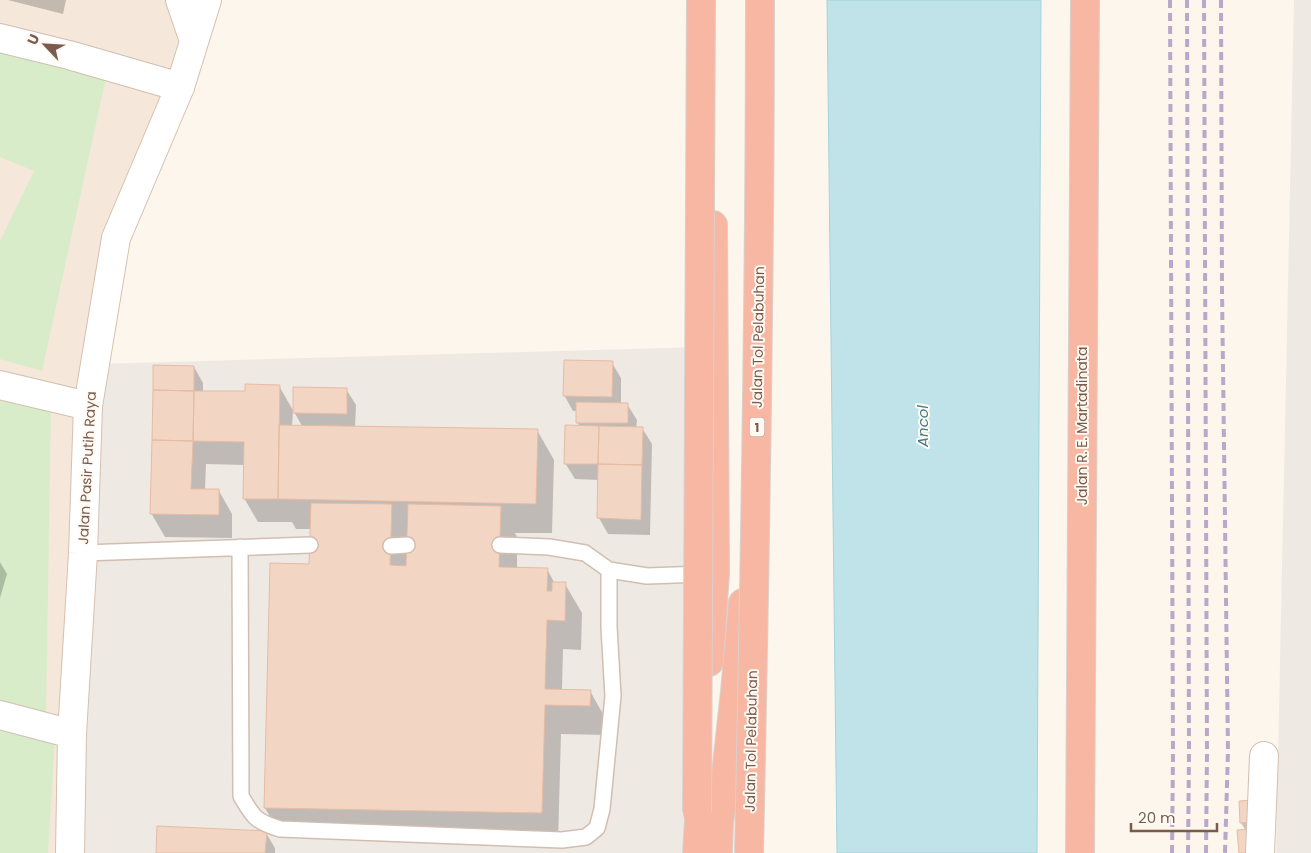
<svg xmlns="http://www.w3.org/2000/svg" width="1311" height="853" viewBox="0 0 1311 853" font-family="Poppins,sans-serif">
<style>
.residential{fill:#f5e8da}
.industrial{fill:#efe9e4}
.green{fill:#d8ecc9}
.water{fill:#bfe3e8;stroke:#a5d3da}
.shadow{fill:#0003;fill-rule:evenodd}
.building{fill:#f3d5c3;stroke:#e6bba3}
.lines{fill:none;stroke-linecap:round;stroke-linejoin:round}
.lane-casing{stroke:#d1beb0;stroke-width:18}
.street-casing{stroke:#d1beb0;stroke-width:30}
.secondary-casing{stroke:#d6c0b0;stroke-width:30}
.highway-casing{stroke:#dad1cd;stroke-width:30}
.lane{stroke:#fff;stroke-width:15}
.street{stroke:#fff;stroke-width:28}
.secondary{stroke:#fff;stroke-width:28}
.highway{stroke:#f7b7a3;stroke-width:28}
.rail{stroke:#b9a8c9;stroke-width:4;stroke-dasharray:8 5;stroke-linecap:butt}
.highway-bridge-casing{stroke:#dad1cd;stroke-width:30;stroke-linecap:butt}
.highway-bridge{stroke:#f7b7a3;stroke-width:28}
.labels{text-anchor:middle;dominant-baseline:central;stroke-width:4;stroke-linejoin:round;paint-order:stroke}
.shield{fill:#fffaf3;stroke:#a28b7f;stroke-width:1}
.shield-label{font-size:12px;font-weight:bold;fill:#7a5c4d}
.street-label{font-size:14px;fill:#7a5c4d;stroke:#fffaf3}
.water-label{font-size:15px;font-style:italic;fill:#437c86;stroke:#fffaf3}
</style>
<rect width="100%" height="100%" fill="#fdf6ec"/>
<!-- residential -->
<path class="residential" d="M0 0H207L116 238 70 853H0Z"/>
<!-- industrial -->
<path class="industrial" d="M1294 0H1311V853H1276Z
M699 347 689 853H70L95 364Z"/>
<!-- green -->
<path class="green" d="M0 33 111 55 42 371 0 359V241L34 171 0 157Z
M0 392 51 406 46 715 0 703Z
M0 727 55 740 48 853H0Z"/>
<!-- water -->
<path class="water" d="M827 0H1041L1037 853H837Z"/>
<!-- shadow -->
<path class="shadow" d="M8 0H66L63 14Z
M612 363 621 378V404H627L637 420 636 428H642L652 444 650 535 608 534 599 518V480L575 479 565 463 580 427 577 422V411H573L564 395Z
M194 367 203 383V392L247 393 279 386 294 412 346 389 356 405 355 427 537 430 554 460 552 533H515L517 537V569H547L555 584H565L582 613 581 650 563 649 562 690 590 691 607 721 606 735 561 734 558 843 282 837 265 808 310 565 311 529H296L292 522H258L244 498 245 465 206 464 205 490 219 491 232 514V538L165 537 151 513ZM293 410 302 426H292Z
M0 562 7 574 0 598Z
M1256 809 1240 853 1246 831 1241 823Z
M266 833 275 848V853H157Z"/>
<!-- building -->
<path class="building" d="M564 360 613 361 612 397 563 396Z
M153 365 194 366V391L153 390Z
M245 384 280 385 278 499H243L244 442 193 441 194 391H245Z
M293 387 347 388V414L293 413Z
M153 390 194 391 193 441 152 440Z
M576 402 628 403V423H576Z
M279 425 538 429 536 504 278 499Z
M565 425 599 426 598 464H564Z
M599 426 643 427 642 465 598 464Z
M152 440 193 441 191 489H219V515L150 514Z
M598 464 642 465 641 520 597 518Z
M311 503 392 504 390 565 406 566 408 504 501 506 499 567 548 568 547 591H552V582H566L565 621 547 620 545 689 591 690 590 706 545 705 542 813 264 808 270 563 309 564Z
M1253 800 1254 822 1240 823 1239 801Z
M157 826 267 831 265 853H156Z
M1250 829 1252 853H1239L1237 830Z"/>
<g class="lines">
<!-- lane casing -->
<g class="lane-casing">
<path id="lane" d="M500 545 549 547 585 553 609 570 647 576 703 574
M391 546 407 545
M240 547 241 796C254 818 255 821 280 829L562 840 586 837 597 828 602 809 613 696 609 627V570
M83 553 310 545"/>
</g>
<!-- street casing -->
<g class="street-casing">
<path id="street" d="M0 38 69 55 180 87
M0 385 88 406
M0 715 72 734
M1260 853 1264 756"/>
</g>
<!-- secondary casing -->
<g class="secondary-casing">
<path id="secondary" d="M180 0 194 41
M70 853 72 734 83 553 88 406 116 238 180 87 207 0"/>
</g>
<!-- highway casing -->
<g class="highway-casing">
<path id="highway" d="M709 662 715 573 713 225
M697 853 701 787
M718 853 719 822 725 783 735 692 743 603
M1080 853 1085 0"/>
</g>
<!-- lane -->
<use href="#lane" class="lane"/>
<!-- street -->
<use href="#street" class="street"/>
<!-- secondary -->
<use href="#secondary" class="secondary"/>
<!-- highway -->
<use href="#highway" class="highway"/>
<!-- rail -->
<path class="rail" d="M1170 0 1173 754 1172 853
M1187 0 1189 754 1188 853
M1204 0 1207 752 1206 853
M1221 0 1222 290 1228 751 1225 853"/>
<!-- highway-bridge casing -->
<g class="highway-bridge-casing">
<path id="highway-bridge" d="M697 812 701 0
M749 853C755 569 760 284 760 0"/>
</g>
<!-- highway-bridge -->
<use href="#highway-bridge" class="highway-bridge"/>
</g>
<g class="labels">
<!-- shield labels -->
<rect class="shield" x="749.5" y="417.5" width="15" height="19" rx="4"/>
<g class="shield-label">
<text x="757" y="427">1</text>
</g>
<!-- street labels -->
<g class="street-label">
<text transform="translate(758 337) rotate(-89)">Jalan Tol Pelabuhan</text>
<text transform="translate(1082 426) rotate(-90)">Jalan R. E. Martadinata</text>
<text transform="translate(87 468) rotate(-87)">Jalan Pasir Putih Raya</text>
<text transform="translate(751 741) rotate(-89)">Jalan Tol Pelabuhan</text>
</g>
<!-- water labels -->
<g class="water-label">
<text transform="translate(922 426) rotate(-90)">Ancol</text>
</g>
</g>
<!-- north arrow -->
<g transform="translate(45 45) rotate(295)" stroke="#fffaf3" stroke-width="4" paint-order="stroke">
<path d="M0-4L9 19L0 12L-9 19Z" fill="#7a5c4d"/>
<text y="-8" font-size="14" font-weight="bold" text-anchor="middle" fill="#7a5c4d">U</text>
</g>
<!-- scale -->
<path d="M1131 823v8h86v-8" fill="none" stroke="#7a5c4d" stroke-width="2.5"/>
<text x="1138" y="823" font-size="15" fill="#7a5c4d" stroke="#fffaf3" stroke-width="4" paint-order="stroke">20 m</text>
</svg>
